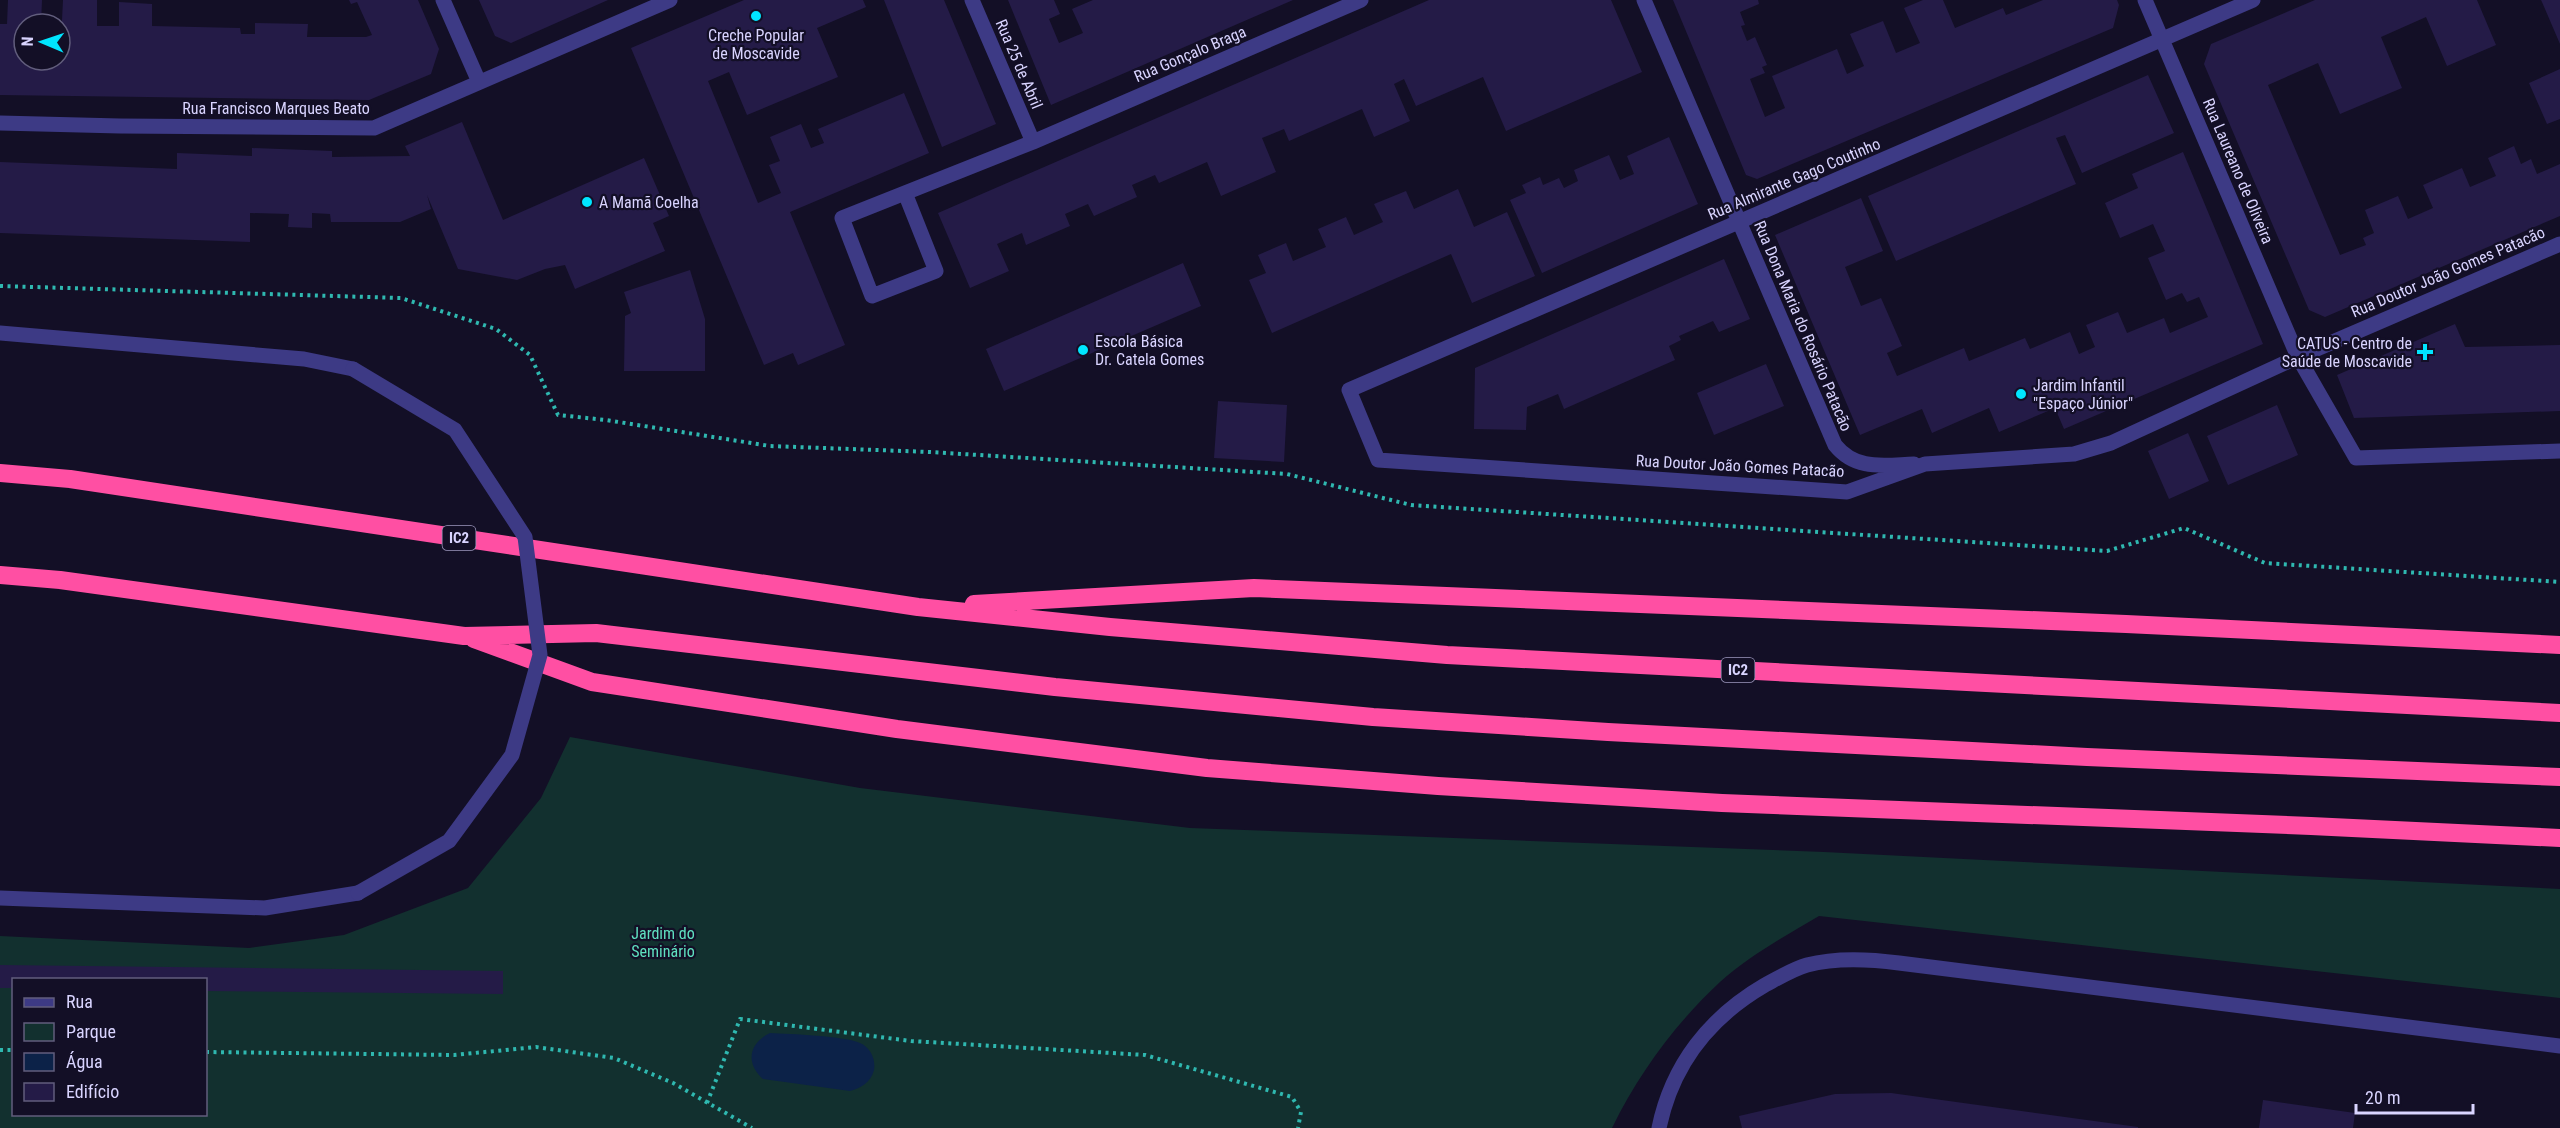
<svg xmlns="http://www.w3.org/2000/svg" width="2560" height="1128" viewBox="0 0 2560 1128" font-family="'Roboto Condensed',sans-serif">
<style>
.green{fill:#12302f;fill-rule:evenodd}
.water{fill:#0c2248}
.building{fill:#241b47}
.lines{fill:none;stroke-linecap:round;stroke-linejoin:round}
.path{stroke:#2fb8b0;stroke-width:4;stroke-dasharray:3 4.5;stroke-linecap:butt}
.minor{stroke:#3d3a85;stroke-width:15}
.highway{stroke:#ff4fa3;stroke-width:18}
.minor-bridge{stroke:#3d3a85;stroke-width:15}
.poi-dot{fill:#00e5ff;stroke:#130f26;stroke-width:2}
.labels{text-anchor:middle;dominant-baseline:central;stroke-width:4.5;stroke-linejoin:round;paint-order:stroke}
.shield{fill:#130f26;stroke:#9e99be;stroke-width:1.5}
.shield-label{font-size:15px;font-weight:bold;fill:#d9d4ff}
.poi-label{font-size:16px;fill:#d9d4ff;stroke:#130f26;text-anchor:start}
.street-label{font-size:16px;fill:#d9d4ff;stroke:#130f26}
.park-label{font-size:16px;fill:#5fe0c0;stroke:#130f26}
</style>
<rect width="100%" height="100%" fill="#130f26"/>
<!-- green -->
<path class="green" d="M570 737 860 788 1190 828 1824 852 2560 889V998L1819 916C1785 936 1749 956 1720 982 1675 1024 1639 1073 1612 1128H0V936L249 948 344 935 468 888 541 798ZM14 980H206V1114H14Z"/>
<!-- water -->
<path class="water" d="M770 1033C790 1034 845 1036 860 1043 870 1047 876 1059 874 1070 871 1082 861 1088 850 1091L763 1079C745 1063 749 1043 770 1033Z"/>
<!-- building -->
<path class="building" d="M8 0H42L41 24H24V60H60L63 0H97V26H119V2L152 4V26L240 28 241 34H255V23L308 24 307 37H366L372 35 357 2 351 4 349 0H418L439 49 431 74 369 100 0 95V24H7Z
M479 0H608L511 43 495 36Z
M744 0H863L866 7 817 28 838 77 747 115 729 72 708 81 758 203 781 193 769 165 780 161 770 137 801 124 811 148 824 143 818 129 904 93 929 153 790 212 845 345 798 365 793 353 764 365 631 48Z
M884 0H944L996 124 942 147Z
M1008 0H1054L1060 14 1049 19 1059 43 1083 33 1072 9 1093 0H1293L1051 105Z
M1429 0H1611L1642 72 1506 131 1483 77 1416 106 1404 79 1394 84 1410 121 1374 137 1362 109 1289 141 1284 129 1262 138 1276 172 1221 196 1207 162 1159 183 1155 175 1132 185 1137 197 1094 216 1088 204 1065 214 1070 226 1026 245 1022 233 997 244 1009 271 970 288 938 213Z
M1673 0H1758L1759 4 1740 12 1745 25 1741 26 1747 41 1755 37 1767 65 1762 67 1765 73 1750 79 1765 117 1785 108 1772 76 1837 49 1847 74 1864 66 1850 34 1883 21 1896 53 1920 43 1904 8 1923 0H1943L1955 28 2003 8 2006 15 2043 0H2117L2119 5 2113 28 1757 179 1746 175Z
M2315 0H2477L2496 45 2447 66 2426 17 2381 37 2402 88 2340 114 2318 63 2268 85 2340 255 2366 245 2363 238 2374 233 2365 210 2398 196 2408 219 2433 208 2423 185 2462 168 2470 187 2496 176 2488 158 2514 146 2521 164 2531 159 2537 174 2560 164V216L2325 317 2309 310 2204 64 2211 44Z
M2541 0H2560V44L2542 2Z
M2560 69V119L2547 124 2529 83Z
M2148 75 2174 133 2082 173 2065 135 2056 138 2076 184 1896 261 1868 196Z
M462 122 503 220 644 158 669 216 653 223 665 251 575 289 565 265 545 269 517 280 458 269 427 195 431 209 400 222H331L330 214 312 213V228L288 227 289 214 250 213V242L0 233V162L177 169V153L252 156V148L332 151V157L410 156 405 146Z
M1669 137 1698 204 1542 273 1510 200 1526 193 1522 185 1540 177 1543 185 1559 178 1564 188 1578 181 1574 170 1609 155 1620 180 1634 174 1627 156Z
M2183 152 2263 344 2064 429 2055 408 1999 432 1989 408 1932 433 1922 409 1860 435 1775 235 1861 198 1883 251 1845 267 1861 306 1881 298 1902 346 1887 353 1897 376 1964 348 1969 361 2025 338 2030 349 2070 332 2079 354 2095 347 2086 325 2118 312 2127 333 2164 318 2170 333 2208 317 2199 297 2187 302 2182 293 2166 300 2148 258 2165 251 2153 224 2120 238 2105 203 2138 188 2132 174Z
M1458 189 1474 227 1507 212 1535 276 1472 303 1451 254 1272 333 1249 280 1266 273 1258 255 1286 243 1293 261 1326 247 1318 229 1346 217 1354 235 1383 222 1374 204 1406 191 1414 209Z
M1724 259 1750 319 1719 332 1713 321 1679 336 1681 340 1669 346 1675 360 1564 409 1558 394 1527 407 1526 430 1474 429 1475 368Z
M1183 263 1201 306 1004 391 986 349Z
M690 270 705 319V371H624L625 316 631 313 624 292Z
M2455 324 2465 347 2560 345V411L2354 418 2337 375Z
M1766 364 1784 406 1714 435 1697 393Z
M1218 401 1287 405 1284 462 1214 458Z
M2277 405 2298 455 2228 485 2207 436Z
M2188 433 2209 481 2169 499 2148 451Z
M0 965 503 971V994L206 991V980H14V988H0Z
M1891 1093 2138 1127V1128H1742L1739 1116 1835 1094Z
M2263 1100 2355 1113 2353 1128H2259Z"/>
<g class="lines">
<!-- path -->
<path class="path" d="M0 286 401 298 496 329 530 355 558 415 606 420 770 446 930 452 1287 474 1411 505 2107 551 2184 528 2265 563 2560 582
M0 1050H14
M206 1052 454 1055 536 1047 614 1058 673 1083 752 1128
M707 1103 740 1019 911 1041 1145 1055 1292 1097 1301 1112 1298 1128"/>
<!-- minor -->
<path class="minor" d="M443 0 479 82
M972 0 1033 142
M1644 0 1835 445C1856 471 1883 465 1914 464
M2145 0 2298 357 2356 458 2560 451
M2253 0 1349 390 1378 460 1847 492 1925 464 2074 454 2111 443 2298 357 2560 244
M0 123 120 126 374 128 670 0
M905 193 936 271 872 296 842 218 1033 142 1361 0
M0 333 304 359 353 369
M0 898 265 908 358 893
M1659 1128C1672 1065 1710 1017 1765 985 1778 978 1793 969 1807 965 1837 957 1869 959 1899 963L2560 1046"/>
<!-- highway -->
<path class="highway" d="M0 473 70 479 918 607 1110 627 1447 655 2560 713
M0 575 60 580 464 636 596 633 1055 687 1373 717 1608 732 2087 757 2560 777
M974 604 1254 588 2126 624 2560 645
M474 639 592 682 897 729 1207 768 1438 786 1722 803 2311 826 2560 838"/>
<!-- minor-bridge -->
<path class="minor-bridge" d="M353 369 455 430 525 537 540 655 512 755 449 841 358 893"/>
</g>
<!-- markers -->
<g class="poi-dot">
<circle cx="756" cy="16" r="6"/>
<circle cx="587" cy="202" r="6"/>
<circle cx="1083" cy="350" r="6"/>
<path d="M2422 343h6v6h6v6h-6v6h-6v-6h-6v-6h6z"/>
<circle cx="2021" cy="394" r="6"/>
</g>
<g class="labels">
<!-- shield labels -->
<g class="shield">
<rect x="442.5" y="526" width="33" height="24" rx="4.5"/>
<rect x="1721.5" y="658" width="33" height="24" rx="4.5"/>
</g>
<g class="shield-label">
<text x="459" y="538">IC2</text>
<text x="1738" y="670">IC2</text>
</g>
<!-- poi labels -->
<g class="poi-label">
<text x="756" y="35" text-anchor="middle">Creche Popular<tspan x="756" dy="18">de Moscavide</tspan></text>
<text x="599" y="202">A Mamã Coelha</text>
<text x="1095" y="341">Escola Básica<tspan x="1095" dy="18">Dr. Catela Gomes</tspan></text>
<text x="2412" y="343" text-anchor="end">CATUS - Centro de<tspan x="2412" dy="18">Saúde de Moscavide</tspan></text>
<text x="2033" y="385">Jardim Infantil<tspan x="2033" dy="18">"Espaço Júnior"</tspan></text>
</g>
<!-- street labels -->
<g class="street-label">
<text transform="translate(1190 54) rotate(-23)">Rua Gonçalo Braga</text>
<text transform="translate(1019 64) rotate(67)">Rua 25 de Abril</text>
<text x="276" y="108">Rua Francisco Marques Beato</text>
<text transform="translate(2238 171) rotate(67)">Rua Laureano de Oliveira</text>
<text transform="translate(1794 179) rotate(-23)">Rua Almirante Gago Coutinho</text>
<text transform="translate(2448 272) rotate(-23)">Rua Doutor João Gomes Patacão</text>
<text transform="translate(1803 326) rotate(67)">Rua Dona Maria do Rosário Patacão</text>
<text transform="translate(1740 466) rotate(3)">Rua Doutor João Gomes Patacão</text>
</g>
<!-- park labels -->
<g class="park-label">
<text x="663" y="933">Jardim do<tspan x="663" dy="18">Seminário</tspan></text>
</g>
</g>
<!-- legend -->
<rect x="12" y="978" width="195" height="138" fill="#130f26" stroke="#625e7d" stroke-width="1.5"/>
<rect x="24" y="998" width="30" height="9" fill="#3d3a85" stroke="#625e7d" stroke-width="1.5"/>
<text x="66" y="1008" font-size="18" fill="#d9d4ff">Rua</text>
<rect x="24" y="1023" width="30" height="18" fill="#12302f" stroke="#625e7d" stroke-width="1.5"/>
<text x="66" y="1038" font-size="18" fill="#d9d4ff">Parque</text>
<rect x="24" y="1053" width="30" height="18" fill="#0c2248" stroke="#625e7d" stroke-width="1.5"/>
<text x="66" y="1068" font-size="18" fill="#d9d4ff">Água</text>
<rect x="24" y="1083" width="30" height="18" fill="#241b47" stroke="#625e7d" stroke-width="1.5"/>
<text x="66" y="1098" font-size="18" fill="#d9d4ff">Edifício</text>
<!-- north arrow -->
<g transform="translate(42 42) rotate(272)"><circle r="28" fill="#130f26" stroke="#625e7d" stroke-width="1.5"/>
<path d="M0-4.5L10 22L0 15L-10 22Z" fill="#00e5ff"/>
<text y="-9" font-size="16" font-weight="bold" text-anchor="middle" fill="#d9d4ff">N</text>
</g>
<!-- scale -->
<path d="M2356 1104v9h117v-9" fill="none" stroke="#d9d4ff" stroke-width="3"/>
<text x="2365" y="1104" font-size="18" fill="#d9d4ff" stroke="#130f26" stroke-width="4.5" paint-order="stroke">20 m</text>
</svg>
